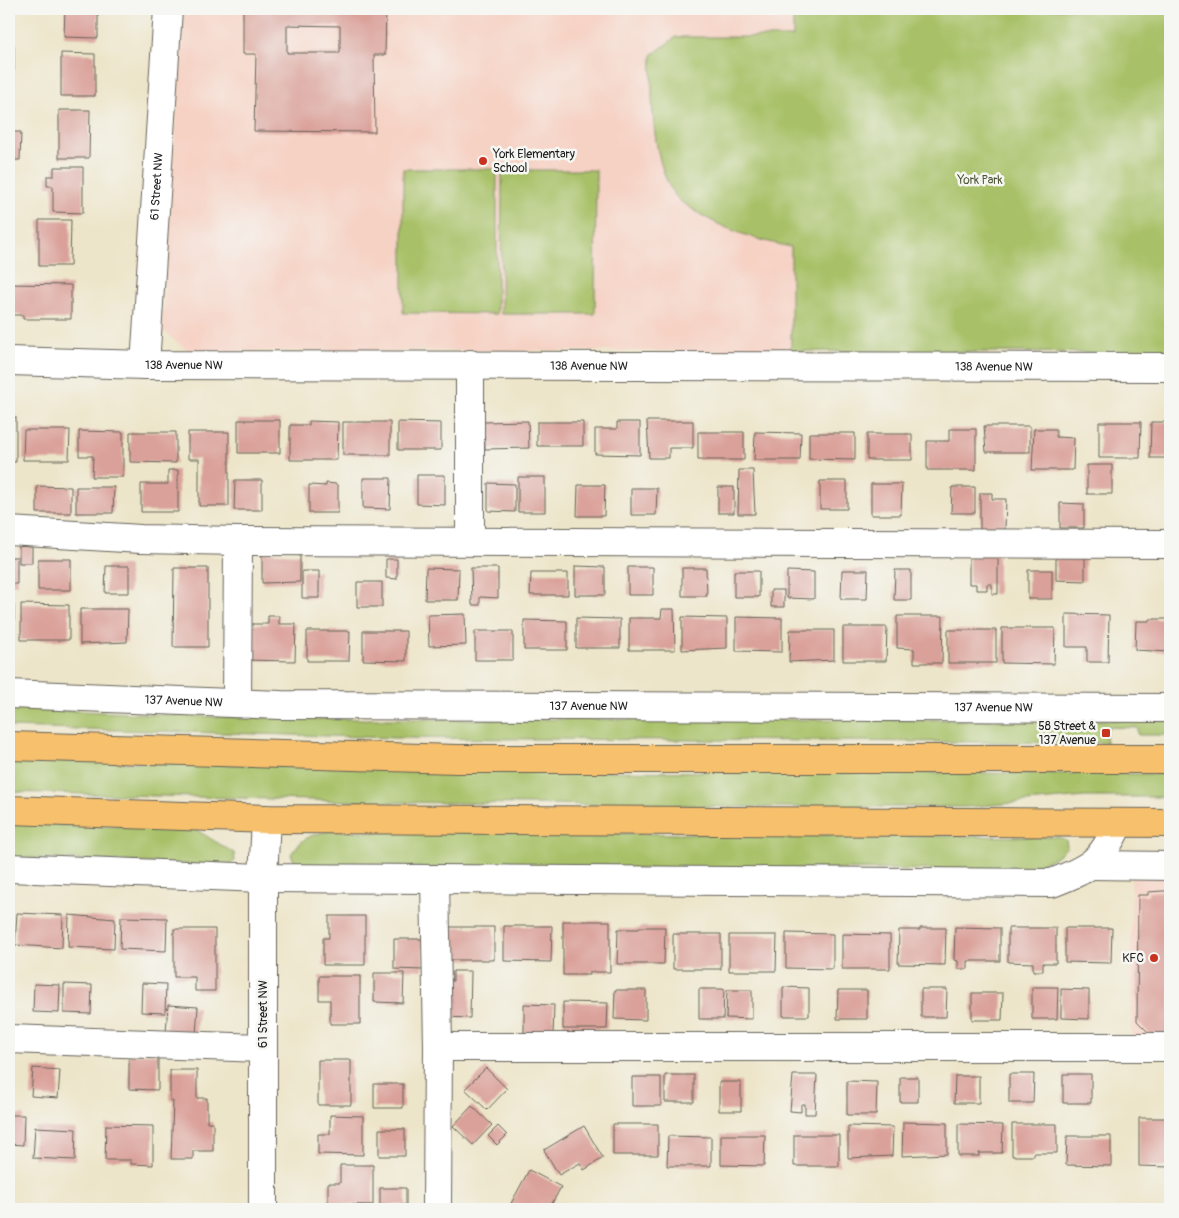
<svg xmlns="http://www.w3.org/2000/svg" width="1179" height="1218" viewBox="0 0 1179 1218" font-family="Pangolin,sans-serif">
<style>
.built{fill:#f6d2c4}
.green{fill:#a8c167;stroke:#626e42}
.building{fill:#daa19a;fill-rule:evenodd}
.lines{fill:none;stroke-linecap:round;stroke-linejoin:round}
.minor-casing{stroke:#656259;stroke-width:30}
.major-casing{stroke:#656259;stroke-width:30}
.minor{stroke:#fff;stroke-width:28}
.major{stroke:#f7c06c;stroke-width:28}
.poi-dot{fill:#c8321e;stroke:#f6f6f2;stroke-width:2}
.labels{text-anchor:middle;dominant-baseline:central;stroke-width:5;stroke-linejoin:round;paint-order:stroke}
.poi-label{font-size:12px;fill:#1c1c1c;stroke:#f6f6f2;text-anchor:end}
.park-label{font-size:12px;fill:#4d5636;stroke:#f6f6f2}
.street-label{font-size:12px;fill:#1c1c1c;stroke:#f6f6f2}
</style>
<rect width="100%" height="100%" fill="#f6f6f2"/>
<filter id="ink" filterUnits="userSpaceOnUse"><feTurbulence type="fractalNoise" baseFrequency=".02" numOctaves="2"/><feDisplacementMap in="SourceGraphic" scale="10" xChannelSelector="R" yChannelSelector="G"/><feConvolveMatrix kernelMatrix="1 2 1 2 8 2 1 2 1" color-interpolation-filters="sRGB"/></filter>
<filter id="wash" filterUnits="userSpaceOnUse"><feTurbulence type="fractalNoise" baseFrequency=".0096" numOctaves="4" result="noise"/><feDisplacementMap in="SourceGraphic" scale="20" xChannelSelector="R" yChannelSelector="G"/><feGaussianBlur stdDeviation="1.12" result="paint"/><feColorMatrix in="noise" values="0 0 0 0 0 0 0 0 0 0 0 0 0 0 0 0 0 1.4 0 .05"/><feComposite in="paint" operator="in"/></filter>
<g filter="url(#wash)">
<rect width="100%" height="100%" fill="#ede5c9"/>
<!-- built -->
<path class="built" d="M182 9H793L791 351H188L162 330 181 53Z
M1170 856V1044H1131V863Z"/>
<!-- green -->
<path class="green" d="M793 9H1170V353L791 351V247C757 240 724 230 695 211 690 207 683 204 679 200 651 169 651 95 652 55L676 37H793Z
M403 169H497V314L403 313Z
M502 170H596L595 314H501Z
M9 708 219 717 365 719 1170 720V735H1138V728L1107 727 1106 743 397 738 9 727Z
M9 760 555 771 1170 774V797H1085L967 807H753L385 802 9 792Z
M9 823 195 829 234 853 235 861 227 866 9 857Z
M332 831 1059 837 1066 840 1067 847C1051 864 1033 866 1010 870L302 867 295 863 291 854C302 838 313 833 332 831Z"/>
<g id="blocks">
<!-- building -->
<path class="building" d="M65 9H98V38L64 37Z
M243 9H386L385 55H374L375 132 254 131 256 54H243ZM287 25 340 26V53H287Z
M9 46H14V71H9Z
M61 53 95 54V96H61Z
M59 110H90L89 158H59Z
M9 132H21L20 160H9Z
M54 167H83V213L53 212V186H47V176H54Z
M9 218H12V250H9Z
M39 220H71L70 266H39Z
M9 284 71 285V319H23V315H9Z
M9 417H16V462H9Z
M238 420H280V453H238Z
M309 421 338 422 337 460H290V425H309Z
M528 421 529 448 485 449 484 422Z
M647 421H693V448H669V458H649Z
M343 422H390V455H343Z
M398 422 441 423V450H398Z
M537 422H583V446H537Z
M617 422H640V455L595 454V429H617Z
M1099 422H1141L1140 458H1099Z
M1151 422H1170V458H1150Z
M984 426H1030V452H986Z
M949 429H976V470H927V441H949Z
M1034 429H1056V437L1074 438 1073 470H1032Z
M24 430H70L69 460H23Z
M79 431 123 432V477H92L93 456H79Z
M130 432H176V463L130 462Z
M188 432H229V506H199V459H188Z
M698 432H744V460H698Z
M755 432 801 433 800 460H754Z
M809 433H855V460L809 459Z
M867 434H912V460H867Z
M1087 465H1112V494H1087Z
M168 470H178V512H141V484H168Z
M739 470H753L755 514H738Z
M417 475H445V505L417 504Z
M518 477H545V512H518Z
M363 478H391L390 509 363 508Z
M235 480H262V510H234Z
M820 481H847V509H820Z
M326 483 336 484 338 486V513H309V485L326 486Z
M488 483 515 484V512L488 511Z
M871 484H902L901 515H871Z
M578 485H605L604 516H577Z
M37 486 71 487V513H37Z
M76 487H114L113 513H76Z
M718 487H734V513H718Z
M952 487H975V513H951Z
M631 488H657L656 515H631Z
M980 493H992V499H1006L1005 530H980Z
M1060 503 1084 504V528H1060Z
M19 546 32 547V563H19Z
M262 552 300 554V582L262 583Z
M969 553H998V594H992V584H987V590H976V584H969Z
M1056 554H1085V581L1056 580Z
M9 557H17V584H9Z
M38 559H71V590H38Z
M386 559H397V579L386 578Z
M106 566H129V593H105Z
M575 566 605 567V595H575Z
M628 567H653V595H628Z
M174 568H208V647H173Z
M426 568 459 569 458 600H425Z
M471 568H498V598L480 597V605H472Z
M682 568H706L707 596H682Z
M842 570H868L867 599H841Z
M895 570H911V600H894Z
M1028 570H1052V599H1028Z
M302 571H319V598H302Z
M734 571H759V597H734Z
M787 571 814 572V599L787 598Z
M531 573H568V595H530Z
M357 582H382V607H357Z
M771 590H784V607H771Z
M21 604 69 605V640H21Z
M9 605H14V637H9Z
M80 609H128L127 642 80 644Z
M662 609H674L675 650H629V618H661Z
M465 614 466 645 429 646 428 615Z
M1066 614 1109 615 1108 662H1087V647H1066Z
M268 616H279V624H296L295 661 240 660V624H268Z
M897 616H943L942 663H914V649L897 648Z
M682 617 727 618V648L682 650Z
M736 617 782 618V652L736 651Z
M576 618 620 619V648H576Z
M1149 619H1170V652L1135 650 1136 621H1149Z
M524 620 567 621V650H524Z
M843 627H887L886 661H843Z
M1002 628H1055L1054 664 1002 663Z
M790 630H834V660L789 662Z
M948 630H996V663H948Z
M307 631H350L349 661H307Z
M363 631H406V661L363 660Z
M475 631H513V660H475Z
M1162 891H1170V1038H1154L1137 1021 1138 895H1148V892Z
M17 913 63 915 62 948 15 945Z
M69 915 115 919 114 949 68 947Z
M329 916H365V965H323V938H329Z
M121 917 167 918 166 951 120 949Z
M563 921H610V972H590V975H563Z
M504 926H552L551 962 504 961Z
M448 927H494V960H448Z
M639 927H665L664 964H617L618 929H639Z
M955 927 1000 928V961H968V969H958V961L954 960Z
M920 928H946L945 965 898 964 899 930H920Z
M1008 928H1056V963H1043V971H1033V963L1008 962Z
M1065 928H1112L1111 963 1065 962Z
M174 929H215V991H195V977H174Z
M786 933 833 934V969L786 968Z
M673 934H721V969H673Z
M842 934 890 935V969H842Z
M729 935H777L776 971H729Z
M394 939H423V970L394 969Z
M453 971H471L470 1018 444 1017 445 981H453Z
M374 973H404L403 1003 374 1002Z
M319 976H360V1024H330V1000H319Z
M142 983 166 984 165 1013 141 1012Z
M34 984 60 985 59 1013 33 1012Z
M64 984 92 985 91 1014 64 1013Z
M783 987 809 988V1016H783Z
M1032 987H1058L1057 1019H1032Z
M699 989H724L723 1019H699Z
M921 989H947L946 1017H921Z
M1061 989 1089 990V1019L1061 1018Z
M615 990H646V1020L614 1019Z
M727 990H752V1019L726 1018Z
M838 990H867V1019H837Z
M972 993H1003L1002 1020H972Z
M563 1002 608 1003 607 1029H563Z
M524 1004 554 1005 553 1036H524Z
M168 1005 198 1007 196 1034 166 1032Z
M129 1054H158V1090L129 1089Z
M318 1060H351V1105H318Z
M33 1068 60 1070 58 1098 31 1096Z
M486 1068 507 1089 487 1110 465 1089Z
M170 1070H197V1098H207V1122H213V1151H193V1159H171L173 1101H170Z
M1009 1074H1034L1033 1103H1009Z
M1063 1074H1091V1103H1063Z
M665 1075H694V1102H665Z
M793 1075H817L815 1114H805V1104H801V1112L790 1111Z
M955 1076H979V1103H954Z
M632 1077H661V1106H632Z
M900 1077H918V1102H900Z
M847 1081 877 1082 876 1115H847Z
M719 1082H741V1111H719Z
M374 1084H403V1108H374Z
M472 1106 492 1125 473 1145 453 1126Z
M9 1115H24L23 1145 9 1144Z
M330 1115 363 1116V1155L318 1154V1134H330Z
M1139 1118H1170V1167L1139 1166Z
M903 1122 947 1123V1154L902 1156Z
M613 1124H658V1155H613Z
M958 1124 1003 1125 1002 1153H979V1156H958Z
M1012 1124H1057V1153H1034V1156H1012Z
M106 1125 153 1126V1165L131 1164V1160H105Z
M498 1126 507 1135 497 1145 488 1136Z
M584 1126 603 1158 584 1170 580 1163 559 1175 544 1150Z
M848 1126 893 1127 892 1156 848 1158Z
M35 1127 76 1129 75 1160 33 1158Z
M379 1129H405V1156H379Z
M721 1135H765L764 1166 721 1165Z
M794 1135H839V1166H794Z
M668 1136 711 1137V1166H667Z
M1067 1136H1111V1166L1066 1165Z
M340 1165H373V1205L328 1204V1183H340Z
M529 1170 561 1187 549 1209H508Z
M380 1188H406V1205H380Z"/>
</g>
</g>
<g filter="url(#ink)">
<use href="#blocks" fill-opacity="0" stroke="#656259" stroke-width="1"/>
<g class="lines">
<!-- minor casing -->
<g class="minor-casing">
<g id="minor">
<path id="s1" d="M9 361 145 365 1170 367"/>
<path d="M470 364V541"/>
<path id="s2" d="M145 365 168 9"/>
<path d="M9 531 141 539 238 541 1170 544"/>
<path id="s3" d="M9 694 281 705 1170 708"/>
<path d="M237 703 238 541"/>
<path d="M1090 865 1170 866"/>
<path d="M9 868 263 878 1052 883C1091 868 1101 862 1119 823"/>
<path d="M435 879 438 1047 437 1209"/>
<path d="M9 1039 263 1048"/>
<path d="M438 1047H1170"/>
<path d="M263 1209V878L266 819"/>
</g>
</g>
<!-- major casing -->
<g class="major-casing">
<path id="major" d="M9 746 457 759H1170
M9 810 266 819 1170 823"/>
</g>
<!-- minor -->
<use href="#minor" class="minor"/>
<!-- major -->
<use href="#major" class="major"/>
</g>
</g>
<!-- markers -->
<g class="poi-dot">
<circle cx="483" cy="161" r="5"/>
<rect x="1101" y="728" width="10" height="10" rx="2.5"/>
<circle cx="1154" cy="958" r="5"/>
</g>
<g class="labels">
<!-- poi labels -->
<g class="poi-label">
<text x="493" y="154" text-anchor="start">York Elementary<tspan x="493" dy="14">School</tspan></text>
<text x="1096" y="726">58 Street &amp;<tspan x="1096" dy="14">137 Avenue</tspan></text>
<text x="1144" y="958">KFC</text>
</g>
<!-- park labels -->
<g class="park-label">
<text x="980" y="180">York Park</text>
</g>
<!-- street labels -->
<g class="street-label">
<text stroke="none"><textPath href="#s2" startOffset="179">61 Street NW</textPath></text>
<text stroke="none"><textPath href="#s1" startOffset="175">138 Avenue NW</textPath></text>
<text stroke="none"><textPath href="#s1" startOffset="580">138 Avenue NW</textPath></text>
<text stroke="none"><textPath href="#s1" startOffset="985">138 Avenue NW</textPath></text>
<text stroke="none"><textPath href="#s3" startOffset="175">137 Avenue NW</textPath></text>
<text stroke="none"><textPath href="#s3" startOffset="580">137 Avenue NW</textPath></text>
<text stroke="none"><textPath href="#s3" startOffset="985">137 Avenue NW</textPath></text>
<text transform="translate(263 1014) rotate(-90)">61 Street NW</text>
</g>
</g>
<!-- margin -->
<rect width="1179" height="1218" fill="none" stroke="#f6f6f2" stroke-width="30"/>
</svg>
